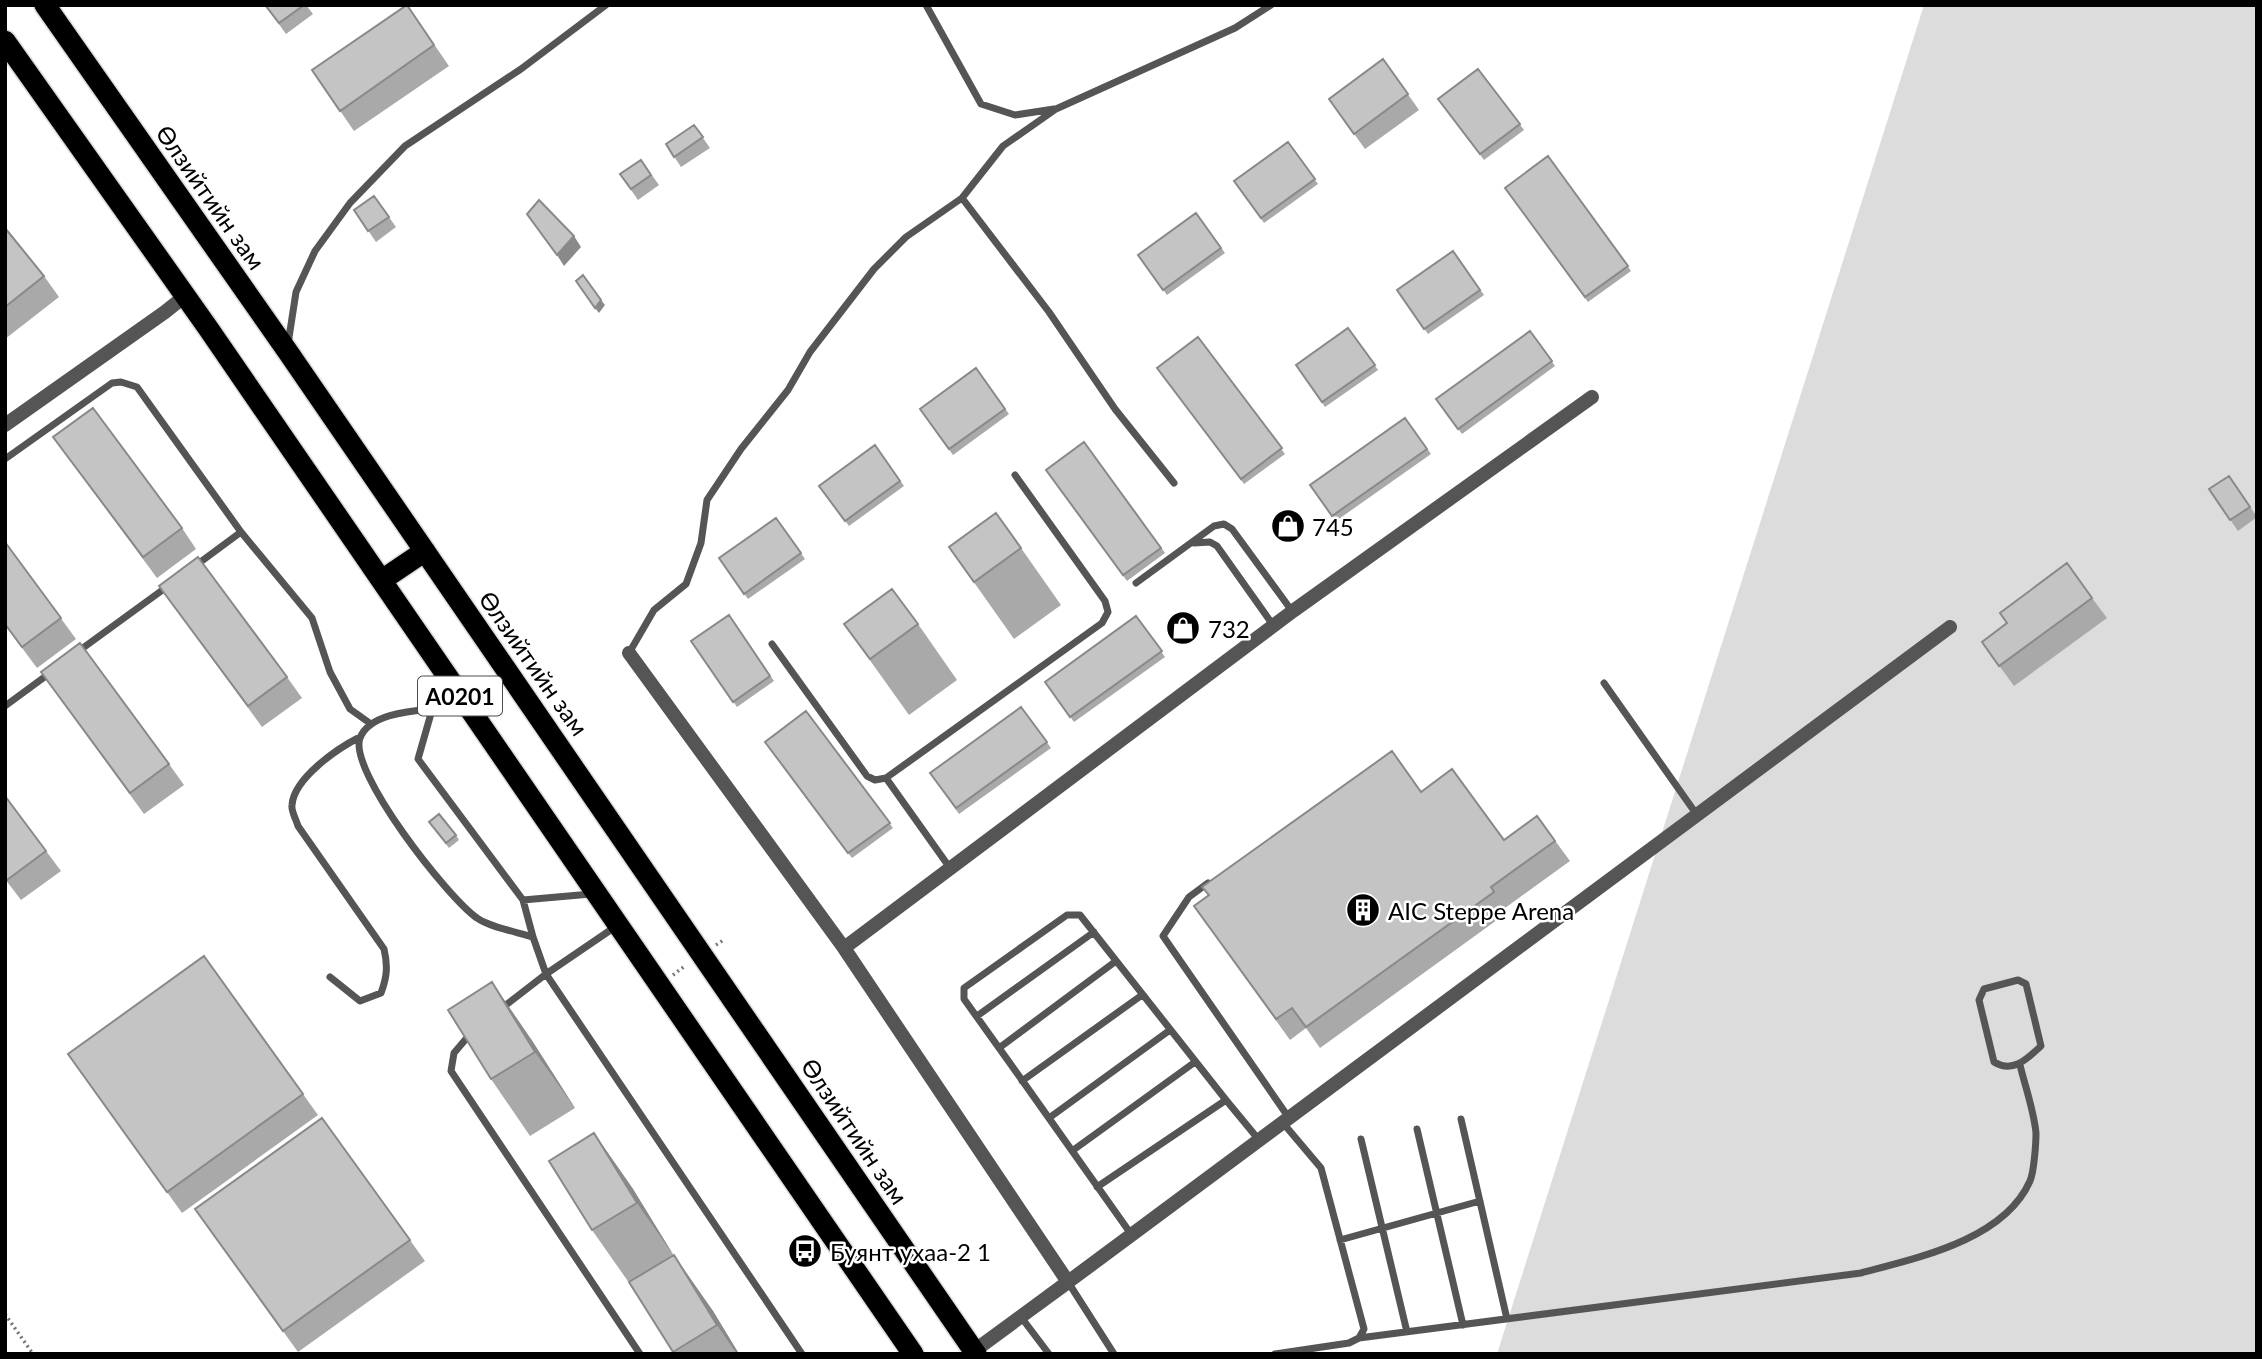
<svg xmlns="http://www.w3.org/2000/svg" width="2262" height="1359" viewBox="0 0 2262 1359" font-family="Lato,sans-serif">
<style>
.green{fill:#dcdcdc}
.lines{fill:none;stroke-linecap:round;stroke-linejoin:round}
.highway-casing{stroke:#dbdbdb;stroke-width:24}
.path{stroke:#777;stroke-width:3.5;stroke-dasharray:2 3.5;stroke-linecap:butt}
.lane{stroke:#555;stroke-width:7}
.street{stroke:#555;stroke-width:14}
.highway{stroke:#000;stroke-width:21}
.wall{fill:#a9a9a9}
.shaded-wall{fill:#898989}
.building{fill:#c4c4c4;stroke:#898989;stroke-width:2}
.labels{text-anchor:middle;dominant-baseline:central;stroke-width:5;stroke-linejoin:round;paint-order:stroke}
.shield{fill:#fff;stroke:#4c4c4c;stroke-width:2}
.shield-label{font-size:23px;font-weight:bold;fill:#000}
.street-label{font-size:24px;fill:#000;stroke:#fff}
.poi-label{font-size:24px;fill:#000;stroke:#fff;text-anchor:start}
</style>
<rect width="100%" height="100%" fill="#fff"/>
<!-- green -->
<path class="green" d="M1924 5H2257V1354H1497Z"/>
<g class="lines">
<!-- highway casing -->
<g class="highway-casing">
<path id="highway" d="M45 5 288 352 976 1354
M5 41 208 328 913 1354
M382 580 425 551"/>
</g>
<!-- path -->
<path class="path" d="M716 945 725 939
M673 975 686 965
M5 1314 33 1354"/>
<!-- lane -->
<path class="lane" d="M926 5 981 104 1015 115 1054 109
M962 198 1049 312 1115 409 1174 483
M288 344 296 292 315 251 350 203 405 146 521 69 606 5
M5 459 112 383 121 382 137 387 241 532 312 618 330 672 350 709 371 724
M1194 543 1210 542 1217 546 1273 625
M195 566 241 532
M1136 583 1214 526 1224 524 1232 529 1292 611
M772 644 867 776 875 780 886 778 1102 623 1108 612 1105 601 1015 475
M76 653 168 586
M629 653 654 610 686 584 701 543 707 500 741 449 788 390 810 352 874 269 906 237 962 198 1003 146 1056 109 1235 28 1271 5
M442 675 418 759 523 900 591 894
M1604 683 1697 815
M5 706 50 673
M432 709C410 711 369 714 360 738 348 771 448 898 477 918 489 927 517 932 533 937
M886 778 950 868
M1208 883 1189 897 1163 936 1289 1118
M615 927 546 974 802 1354
M330 977 360 1001 381 993C387 977 388 966 384 949L298 826C296 819 291 811 292 805 294 778 338 748 360 737
M2018 980 2026 984 2041 1046C2028 1058 2013 1074 1994 1062L1979 1000 1984 989Z
M502 1008 546 974 533 937 523 900
M977 1016 1094 932
M471 1033 454 1053 451 1071 640 1354
M999 1048 1116 961
M1022 1081 1142 995
M1226 1100 1259 1140
M1049 1118 1170 1030
M1461 1119 1507 1319
M1417 1129 1463 1325
M1361 1139 1407 1332
M1072 1151 1195 1062
M1097 1187 1226 1100 1080 915H1067L964 988V999C1020 1077 1076 1156 1131 1234
M1340 1240 1480 1201
M1068 1282 1114 1354
M1021 1317 1049 1354
M1359 1338 1861 1273C1917 1258 2004 1240 2030 1181 2034 1172 2036 1143 2036 1133 2034 1111 2025 1086 2020 1065
M1275 1354 1349 1343 1359 1338 1364 1329 1321 1168 1283 1123"/>
<!-- street -->
<path class="street" d="M5 425 165 312 185 296
M629 653 844 948
M1068 1282 1950 627
M974 1351 1068 1282 844 948 1293 611 1592 397"/>
<!-- highway -->
<use href="#highway" class="highway"/>
</g>
<!-- wall -->
<path class="wall" d="M267 5H306L313 14 286 34 266 6Z
M407 5 449 66 354 131 312 70Z
M1383 59 1419 110 1365 149 1329 99Z
M1478 69 1524 130 1484 160 1438 99Z
M694 125 710 148 681 167 666 144Z
M1288 142 1318 184 1264 223 1234 181Z
M1548 156 1631 271 1588 302 1505 188Z
M641 160 659 185 638 200 620 174Z
M374 196 396 227 376 242 354 210Z
M1196 213 1225 253 1167 295 1138 255Z
M5 228 44 276 59 297 5 339Z
M1453 251 1484 295 1428 334 1397 290Z
M1348 328 1378 370 1325 407 1296 365Z
M1530 331 1555 366 1462 434 1436 399Z
M1198 337 1285 454 1244 484 1157 368Z
M976 368 1009 414 953 455 920 409Z
M1405 418 1431 454 1336 521 1310 485Z
M53 437 182 528 196 549 157 578Z
M1084 442 1165 553 1127 581 1046 470Z
M875 445 904 486 849 526 819 486Z
M2229 476 2257 517 2238 531 2209 489Z
M776 518 805 559 748 599 719 558Z
M5 542 76 639 37 668 5 625Z
M949 547 1021 548 1061 605 1014 639Z
M159 586 287 677 302 698 262 727Z
M2092 598 2107 618 2014 686 1982 642Z
M1136 616 1165 657 1074 722 1045 682Z
M732 621 774 681 737 707 691 641Z
M844 624H918L957 680 909 715Z
M41 672 169 764 184 785 144 814Z
M1021 707 1051 748 959 814 930 773Z
M806 711 893 828 852 858 765 742Z
M1421 792 1504 840 1537 816 1570 861 1505 908 1508 912 1320 1048 1306 1028 1290 1040 1194 906Z
M5 796 61 871 21 900 5 879Z
M429 822 456 835 459 840 449 848Z
M204 956 318 1115 182 1213 68 1054Z
M531 1039 575 1108 530 1136 491 1079Z
M322 1118 425 1261 298 1352 195 1209Z
M594 1133 633 1189 673 1255 713 1311 739 1354H674L632 1287 592 1230Z"/>
<!-- shaded-wall -->
<path class="shaded-wall" d="M574 236 581 247 564 266 557 255Z
M601 300 605 305 599 313 595 308Z
M492 982 531 1039 575 1108 535 1052Z
M594 1133 633 1189 676 1259 637 1203Z
M674 1255 713 1311 739 1354H737L717 1325Z"/>
<!-- building -->
<path class="building" d="M267 5H304L279 23 266 6Z
M407 5 434 45 340 111 312 70Z
M1383 59 1408 94 1354 134 1329 99Z
M1478 69 1520 124 1480 154 1438 99Z
M694 125 703 137 674 157 666 144Z
M1288 142 1315 179 1261 218 1234 181Z
M1548 156 1628 266 1585 297 1505 188Z
M641 160 651 175 631 189 620 174Z
M374 196 389 217 368 231 354 210Z
M539 200 574 236 557 255 527 214Z
M1196 213 1221 248 1163 290 1138 255Z
M5 228 44 276 5 307Z
M1453 251 1480 290 1424 329 1397 290Z
M583 275 601 300 595 308 576 281Z
M1348 328 1375 365 1322 402 1296 365Z
M1530 331 1552 361 1458 429 1436 399Z
M1198 337 1282 448 1241 479 1157 368Z
M976 368 1005 409 949 449 920 409Z
M93 408 182 528 143 557 53 437Z
M1405 418 1427 449 1332 516 1310 485Z
M1084 442 1161 548 1123 575 1046 470Z
M875 445 900 481 845 521 819 486Z
M2229 476 2250 507 2230 520 2209 489Z
M996 513 1021 548 974 582 949 547Z
M776 518 801 553 744 594 719 558Z
M5 542 61 618 22 647 5 624Z
M198 557 287 677 248 706 159 586Z
M2067 563 2092 598 1999 666 1982 642 2007 623 2000 613Z
M892 589 918 624 870 659 844 624Z
M729 615 770 676 733 702 691 641Z
M1136 616 1162 651 1070 717 1045 682Z
M80 643 169 764 130 793 41 672Z
M1021 707 1047 742 956 808 930 773Z
M806 711 890 823 848 853 765 742Z
M1392 751 1421 792 1452 769 1504 840 1537 816 1555 841 1491 887 1494 892 1306 1027 1292 1008 1276 1019 1194 906 1209 895 1202 887Z
M5 796 46 851 7 880 5 878Z
M439 814 456 835 446 843 429 822Z
M204 956 303 1094 167 1192 68 1054Z
M492 982 535 1052 491 1079 448 1010Z
M322 1118 410 1240 283 1331 195 1209Z
M594 1133 637 1203 592 1230 549 1161Z
M674 1255 717 1325 673 1352 629 1282Z"/>
<!-- icons -->
<defs>
<g id="shop-disc" transform="scale(1.75)"><circle r="9.5" fill="#000" stroke="#fff"/><path d="M-5-2.5h2.3a2.7 3.5 0 0 1 5.4 0H5L5.5 6h-11ZM-1.5-2.5h3a1.5 2.3 0 0 0-3 0Z" fill="#fff"/></g>
<g id="building-disc" transform="scale(1.75)"><circle r="9.5" fill="#000" stroke="#fff"/><path d="M-4-6H4V6H1V3H-1V6H-4ZM-2.5-4.3h1.7v1.8h-1.7ZM.8-4.3h1.7v1.8H.8ZM-2.5-1h1.7V.8h-1.7ZM.8-1h1.7V.8H.8Z" fill="#fff"/></g>
<g id="bus-disc" transform="scale(1.75)"><circle r="9.5" fill="#000" stroke="#fff"/><path d="M-5-6H5V4H4V6H2V4H-2V6H-4V4H-5ZM-3.5-4V0h7V-4ZM-3.5 1.2v1.5H-2V1.2ZM2 1.2v1.5H3.5V1.2Z" fill="#fff"/></g>
</defs>
<g fill-rule="evenodd">
<use href="#shop-disc" x="1288" y="526"/>
<use href="#shop-disc" x="1183" y="628"/>
<use href="#building-disc" x="1363" y="910"/>
<use href="#bus-disc" x="805" y="1251"/>
</g>
<g class="labels">
<!-- shield labels -->
<rect class="shield" x="418" y="676.5" width="84" height="39" rx="5"/>
<g class="shield-label">
<text x="460" y="696">A0201</text>
</g>
<!-- street labels -->
<g class="street-label">
<text transform="translate(211 197) rotate(55)">Өлзийтийн зам</text>
<text transform="translate(534 663) rotate(55)">Өлзийтийн зам</text>
<text transform="translate(855 1131) rotate(56)">Өлзийтийн зам</text>
</g>
<!-- poi labels -->
<g class="poi-label">
<text x="1312" y="526">745</text>
<text x="1208" y="628">732</text>
<text x="1388" y="910">AIC Steppe Arena</text>
<text x="830" y="1251">Буянт ухаа-2 1</text>
</g>
</g>
<!-- border -->
<rect width="2262" height="1359" fill="none" stroke="#000000" stroke-width="14"/>
</svg>
